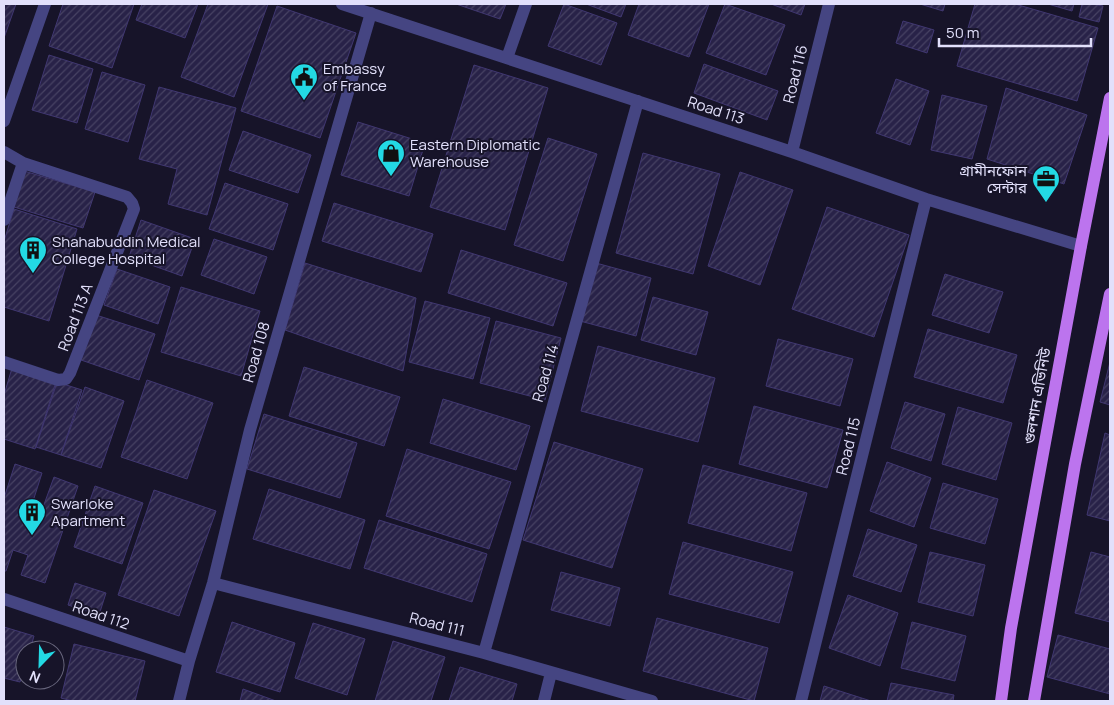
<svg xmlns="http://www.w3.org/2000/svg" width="1114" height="705" viewBox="0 0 1114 705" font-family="Manrope,'Noto Sans Bengali',sans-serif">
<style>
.building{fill:url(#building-hatch);stroke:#403771}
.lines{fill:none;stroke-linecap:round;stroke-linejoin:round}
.minor{stroke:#454582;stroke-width:12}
.major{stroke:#bc74ee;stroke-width:12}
.labels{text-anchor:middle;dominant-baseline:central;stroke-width:4;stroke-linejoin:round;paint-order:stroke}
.poi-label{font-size:15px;fill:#e2e0fb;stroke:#171429;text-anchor:start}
.street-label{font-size:15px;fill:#e2e0fb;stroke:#171429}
</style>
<defs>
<pattern id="building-hatch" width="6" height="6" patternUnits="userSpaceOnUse" patternTransform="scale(1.25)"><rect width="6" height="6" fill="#282248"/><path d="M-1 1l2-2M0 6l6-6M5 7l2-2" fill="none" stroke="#474263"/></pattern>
</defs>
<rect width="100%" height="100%" fill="#171429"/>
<!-- building -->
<path class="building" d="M4 4H16L4 38Z
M63 4H134L112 68 49 46Z
M142 4H198L185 38 136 20Z
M208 4H268L234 97 181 77Z
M456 4H506L500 19Z
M564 4 617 23 601 65 548 46Z
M586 4H626L621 17Z
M639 4H709L689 57 628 35Z
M725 4 785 25 766 75 706 53Z
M771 4H805L801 15Z
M920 4H945L943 11Z
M975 4H1015L1098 28 1077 101 957 66Z
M1048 4H1074L1072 11Z
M1082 4H1092L1103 6 1099 22 1079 17Z
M277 6 356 33 320 138 241 111Z
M903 21 934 30 927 53 896 43Z
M49 55 93 69 77 123 32 110Z
M704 64 778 91 767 120 694 93Z
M474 65 548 88 505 230 430 207Z
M102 72 145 85 128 142 85 129Z
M896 79 929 91 910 145 876 133Z
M159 87 236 108 207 215 168 204 177 169 139 159Z
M1006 88 1087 115 1064 184 987 159Z
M942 95 987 106 972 159 931 150Z
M358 122 425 143 409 196 341 175Z
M243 131 311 155 298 193 229 170Z
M548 138 597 154 563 261 514 245Z
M643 153 720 174 693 274 616 253Z
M24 171 95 192 83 228 14 207Z
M740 172 793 190 760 285 708 266Z
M225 183 288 204 273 250 209 229Z
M334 203 433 234 421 272 322 241Z
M827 207 909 235 874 337 792 309Z
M14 209 77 229 49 321 4 307V241Z
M141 220 195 239 182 276 129 257Z
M214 239 267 257 254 294 201 275Z
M461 250 567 283 553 326 448 293Z
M305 263 416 298 403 371 285 330Z
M596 263 651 278 636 336 580 321Z
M117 269 170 287 158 324 104 305Z
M945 274 1003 292 989 333 932 315Z
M181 287 260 311 241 376 161 352Z
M653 297 708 312 696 355 641 340Z
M425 301 490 318 473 379 409 362Z
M96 315 155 334 139 380 81 360Z
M496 321 561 338 545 400 480 383Z
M928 329 1017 355 1003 403 914 377Z
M778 339 853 359 840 406 766 386Z
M598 346 715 378 698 442 581 411Z
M1110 362V405L1100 402Z
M304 367 400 397 384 446 289 416Z
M12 368 56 382 35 449 4 439V395Z
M147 380 213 403 187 479 121 457Z
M57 382 82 390 61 455 36 447Z
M85 387 124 401 101 468 61 455Z
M443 399 530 426 516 470 430 443Z
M905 402 945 414 931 461 891 448Z
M754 406 843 430 827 488 739 464Z
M958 407 1012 423 996 480 942 464Z
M264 414 357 443 340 498 247 469Z
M1105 433 1110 435V521L1087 515Z
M554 442 643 469 612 568 523 540Z
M407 449 511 482 489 549 386 516Z
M887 462 931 478 914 527 870 511Z
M15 464 42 473 28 517 38 521 54 477 78 486 45 583 21 575 28 555 13 550 6 571H4V498Z
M703 465 807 493 791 551 688 523Z
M943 483 998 499 985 544 930 528Z
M95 486 143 503 122 564 74 547Z
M269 489 365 520 350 569 253 539Z
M154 490 216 511 179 616 118 595Z
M379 520 487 554 472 602 364 568Z
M868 529 917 545 901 592 853 576Z
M683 542 793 572 779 623 669 594Z
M930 552 985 565 973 616 918 602Z
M1091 552 1110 557V622L1075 613Z
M561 572 620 588 610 626 551 610Z
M75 583 106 593 99 615 68 605Z
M848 595 898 613 880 666 829 648Z
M657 618 768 648 754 701 643 671Z
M232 622 295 643 280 692 216 672Z
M912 622 966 636 955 681 901 668Z
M313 623 365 639 347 695 295 678Z
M4 627 34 636 30 650H25V665L20 682 4 678Z
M1058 635 1110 649V694L1047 677Z
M393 641 445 657 431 701H375Z
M74 644 145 661 135 701H72L61 698Z
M460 667 517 684 512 701H449Z
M891 683 954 695 953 701H887Z
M824 686 871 701H820Z
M243 689 276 701H240Z"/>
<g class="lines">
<!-- minor -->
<path class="minor" d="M342 4 792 152 926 199 1081 246
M507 58 526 4
M4 121 45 4
M4 152 23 163
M792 152 829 4
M4 220 23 163 127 197 132 203 134 209 70 373 66 379 58 380 4 362
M213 583 484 653 652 701
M4 599 189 661
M484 653 638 101
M179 701 189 661 213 583 250 430 371 13
M544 701 551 673
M801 701 926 199"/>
<!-- major -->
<path class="major" d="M1001 701 1011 628 1081 246 1110 98
M1034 701 1075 464 1110 294"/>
</g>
<!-- icons -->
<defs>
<g id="civic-pin" transform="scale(1.4375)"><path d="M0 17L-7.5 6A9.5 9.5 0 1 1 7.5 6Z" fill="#23d9e4" stroke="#171429"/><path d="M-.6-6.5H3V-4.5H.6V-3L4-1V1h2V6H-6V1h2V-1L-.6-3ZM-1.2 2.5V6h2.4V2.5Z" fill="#111"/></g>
<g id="shop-pin" transform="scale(1.4375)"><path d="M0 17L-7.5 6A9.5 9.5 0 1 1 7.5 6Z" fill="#23d9e4" stroke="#171429"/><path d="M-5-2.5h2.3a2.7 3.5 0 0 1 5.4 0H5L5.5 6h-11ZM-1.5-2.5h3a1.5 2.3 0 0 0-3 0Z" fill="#111"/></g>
<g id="office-pin" transform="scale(1.4375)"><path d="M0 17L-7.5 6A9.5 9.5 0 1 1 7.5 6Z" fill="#23d9e4" stroke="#171429"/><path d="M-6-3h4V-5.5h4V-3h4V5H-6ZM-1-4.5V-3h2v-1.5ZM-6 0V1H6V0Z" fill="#111"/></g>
<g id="building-pin" transform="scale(1.4375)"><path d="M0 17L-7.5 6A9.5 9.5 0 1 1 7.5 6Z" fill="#23d9e4" stroke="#171429"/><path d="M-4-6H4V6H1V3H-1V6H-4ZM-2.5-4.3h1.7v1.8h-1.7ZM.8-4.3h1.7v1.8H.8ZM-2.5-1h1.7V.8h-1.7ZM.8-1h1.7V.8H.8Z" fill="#111"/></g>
</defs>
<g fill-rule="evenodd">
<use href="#civic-pin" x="304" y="77"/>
<use href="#shop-pin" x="391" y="153"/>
<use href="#office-pin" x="1046" y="179"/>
<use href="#building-pin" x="33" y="250"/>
<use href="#building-pin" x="32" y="512"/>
</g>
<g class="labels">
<!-- poi labels -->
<g class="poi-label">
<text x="323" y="68">Embassy<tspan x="323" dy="17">of France</tspan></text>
<text x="410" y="144">Eastern Diplomatic<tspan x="410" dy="17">Warehouse</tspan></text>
<text x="1027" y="170" text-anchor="end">গ্রামীনফোন<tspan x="1027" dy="17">সেন্টার</tspan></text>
<text x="52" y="241">Shahabuddin Medical<tspan x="52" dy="17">College Hospital</tspan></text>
<text x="51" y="503">Swarloke<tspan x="51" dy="17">Apartment</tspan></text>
</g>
<!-- street labels -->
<g class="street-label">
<text transform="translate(795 74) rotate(-76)">Road 116</text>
<text transform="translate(716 110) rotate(18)">Road 113</text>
<text transform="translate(75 317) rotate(-69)">Road 113 A</text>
<text transform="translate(256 352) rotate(-74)">Road 108</text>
<text transform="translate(545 373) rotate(-74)">Road 114</text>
<text transform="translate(1037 396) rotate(-80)">গুলশান এভিনিউ</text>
<text transform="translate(848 446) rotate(-76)">Road 115</text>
<text transform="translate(101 615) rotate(19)">Road 112</text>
<text transform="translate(437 624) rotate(14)">Road 111</text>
</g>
</g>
<!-- border -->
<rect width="1114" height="705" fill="none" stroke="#e2e0fb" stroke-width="10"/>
<!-- north arrow -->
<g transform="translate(40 665) rotate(203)"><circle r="24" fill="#171429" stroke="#68667d"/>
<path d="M0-4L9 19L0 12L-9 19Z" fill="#23d9e4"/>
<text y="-8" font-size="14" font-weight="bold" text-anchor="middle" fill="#e2e0fb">N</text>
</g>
<!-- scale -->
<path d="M939 38v8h152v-8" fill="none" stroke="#e2e0fb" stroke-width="2.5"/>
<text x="946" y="38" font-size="15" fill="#e2e0fb" stroke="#171429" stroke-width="4" paint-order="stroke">50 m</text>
</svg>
